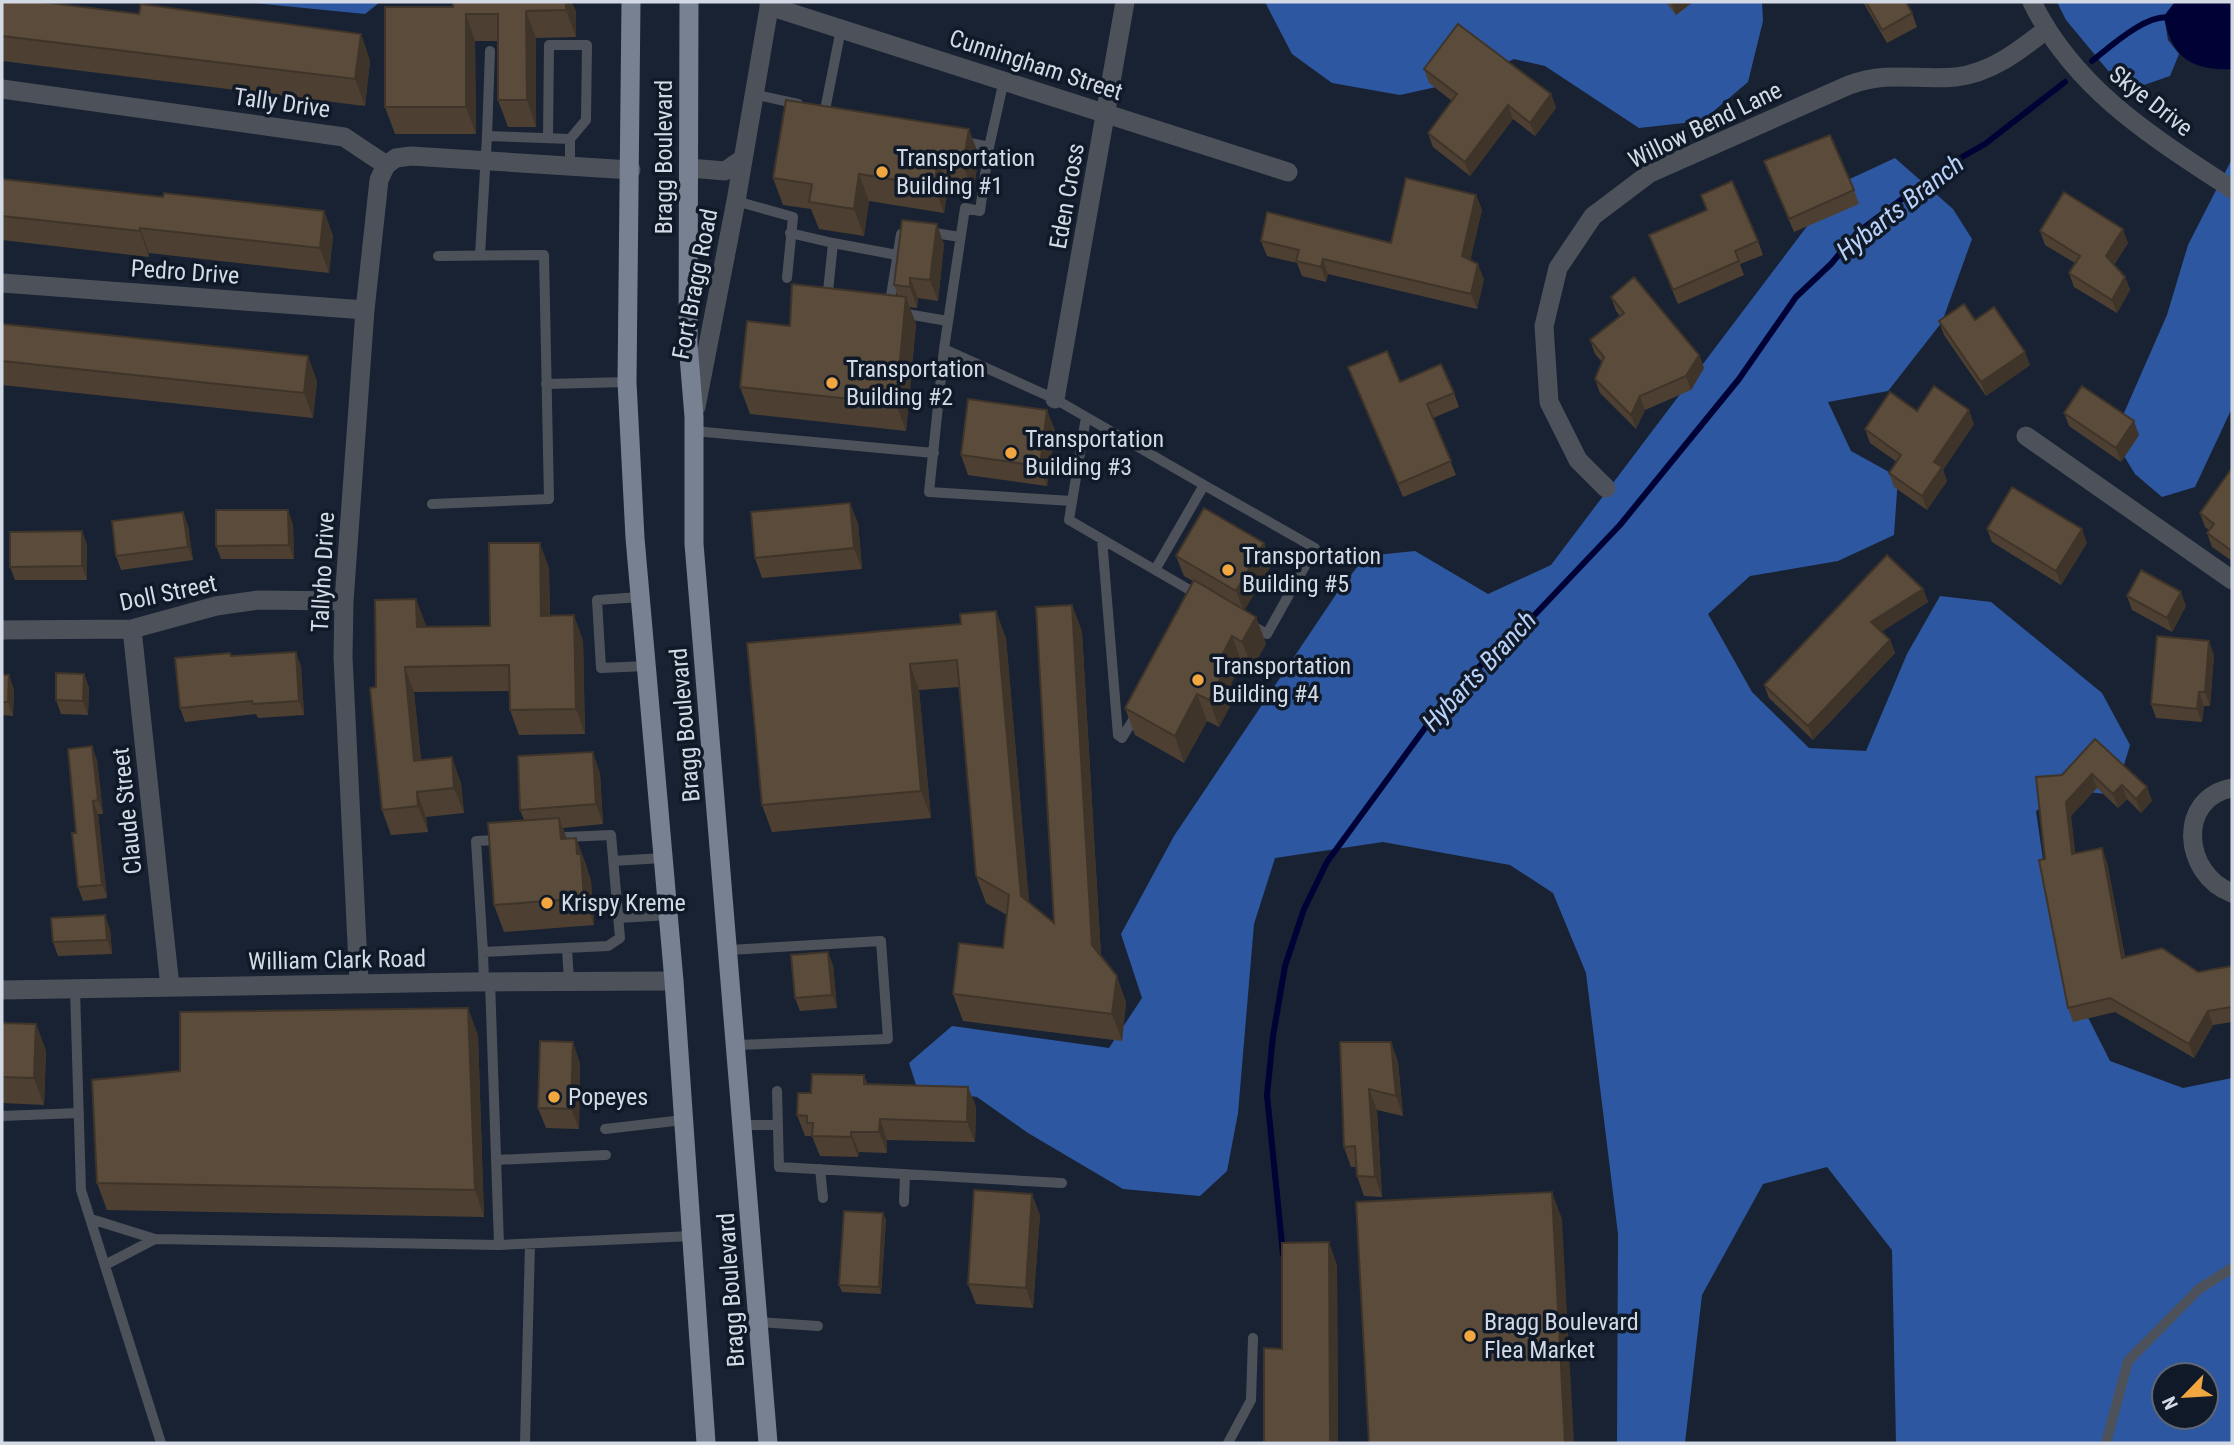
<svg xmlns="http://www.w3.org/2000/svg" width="2234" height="1445" viewBox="0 0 2234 1445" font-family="'Roboto Condensed',sans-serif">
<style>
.forest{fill:#2d58a1;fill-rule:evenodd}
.water{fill:#000235}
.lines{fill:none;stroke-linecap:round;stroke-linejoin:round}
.stream{stroke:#000235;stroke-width:6}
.service{stroke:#4d525a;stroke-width:10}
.minor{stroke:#4d525a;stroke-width:19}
.tertiary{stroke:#4d525a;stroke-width:19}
.primary{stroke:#778192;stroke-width:19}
.wall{fill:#4d4032}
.shaded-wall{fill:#3f3429}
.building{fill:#5a4b3a;stroke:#3f3429;stroke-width:2}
.poi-dot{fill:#f1a640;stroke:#101928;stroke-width:2.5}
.labels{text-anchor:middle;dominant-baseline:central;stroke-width:7;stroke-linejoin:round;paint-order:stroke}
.street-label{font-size:24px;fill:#d3dae5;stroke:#101928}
.poi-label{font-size:24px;fill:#d3dae5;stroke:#101928;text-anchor:start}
.water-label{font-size:26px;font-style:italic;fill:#b9d2fb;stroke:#101928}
</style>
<rect width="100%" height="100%" fill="#192232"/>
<!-- forest -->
<path class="forest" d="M245 2H380L365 14Z
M1265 2H1762L1763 21 1748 82 1702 121 1639 128 1545 66 1514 59 1472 79 1400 95 1332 83 1292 54Z
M2057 2H2175L2164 16 2168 40 2179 54 2170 76 2144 85 2115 79 2066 20Z
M1895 158 1953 209 1972 239 1942 322 1888 391 1828 402 1851 451 1898 477 1894 535 1838 561 1750 576 1708 614 1752 692 1809 748 1866 751 1907 654 1940 596 1991 602 2102 693 2130 745 2115 795 2070 790 2036 811 2057 956 2110 1061 2183 1088 2232 1078V1443H1896L1892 1250 1827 1167 1763 1184 1702 1295 1685 1443H1617L1618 1234 1586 973 1553 893 1510 865 1383 842 1275 858 1254 924 1238 1113 1227 1171 1200 1196 1123 1189 1028 1133 977 1097 917 1088 909 1063 952 1026 1109 1048 1142 998 1121 934 1174 836 1339 590 1366 556 1415 551 1488 594 1551 565 1839 184ZM2164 1375H2206V1417H2164Z
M2232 159V408L2195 487 2162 497 2135 474 2113 438 2167 315 2188 245Z"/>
<!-- water -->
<path class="water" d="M2175 2H2232V69C2191 71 2171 57 2164 16Z"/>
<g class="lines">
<!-- stream -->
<path class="stream" d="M2092 61C2110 47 2148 12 2171 18
M1283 1254 1267 1095 1273 1036 1285 966 1304 909 1327 862 1425 728 1470 675 1526 624 1620 525 1739 379 1796 297 1831 264 1857 233 1946 166 1985 144 2065 82"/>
<!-- service -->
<path class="service" d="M490 51 487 136 570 139 586 120 587 45H549L548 137
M753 94 798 104
M825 110 841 29
M570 139V166
M961 141 989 147 1004 80
M989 147 980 211 965 208 944 349 1055 399 1204 485
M736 201 793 217 787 278
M928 232 960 237
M790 233 833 243 827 301
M833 243 897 255
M480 255 487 136
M889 308 901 234
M901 313 948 321
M944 349 929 492 1072 501
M546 384 627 382
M1086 417 1069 520 1200 596
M694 431 934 453
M432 504 549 499 544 255 438 256
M1102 539 1118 735 1122 738 1136 715
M1155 570 1204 485 1315 548 1267 634 1251 625
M640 597 597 600 601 668 646 666
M611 835 620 938 608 946 483 952 476 841Z
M613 861 663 858
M619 918 668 915
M567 948 569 982
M729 950 881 941 888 1039 737 1045
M483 952 484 982
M490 981 499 1245
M75 989 81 1190 161 1443
M777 1091 779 1167 1062 1183
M2 1116 79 1113
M743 1125H778
M605 1129 683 1120
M496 1160 606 1155
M820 1169 823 1198
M904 1202 905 1174
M91 1219 155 1239 499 1245 692 1236
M105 1265 155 1239
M758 1322 818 1326
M525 1443 530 1244
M1228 1443 1251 1400 1253 1338
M2106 1443 2128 1361 2199 1289 2232 1268"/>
<!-- minor -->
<path class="minor" d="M2032 2C2075 90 2153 137 2232 189
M769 6 1288 172
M2 89 344 137 386 165 379 180 365 310 344 601 343 657 359 984
M689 168 725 171 741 160
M2 283 365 310
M1055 399 1125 2
M696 407 736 201 770 2
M2026 436 2232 580
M1606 488 1578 460 1549 402 1544 326 1558 268 1593 216 1650 173 1849 85C1891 70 1915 81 1956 77 1992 73 2020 50 2047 29
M132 629 170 987
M2 630 132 629 216 606 258 600 344 601
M2232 788C2176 798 2183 875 2232 893
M2 990 469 982 674 981"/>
<!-- tertiary -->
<path class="tertiary" d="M386 165 396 158 411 156 631 170"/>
<!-- primary -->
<path class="primary" d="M631 2 627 382 635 538 674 981 706 1443
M689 2 688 344 694 417V544L768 1443"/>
</g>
<!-- wall -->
<path class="wall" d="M2 2 361 34 370 61 365 106 2 61Z
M453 2 576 11V37L536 38V127H508L498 100V41H475L476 134H395L385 107 453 7Z
M1666 2H1693L1676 15Z
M1863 2H1906L1912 13 1917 27 1887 43Z
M1424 69 1551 94 1556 108 1535 136 1513 119 1470 176 1433 147 1428 133 1452 101 1429 83Z
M979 156 973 192 948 188 944 213 869 201 864 236 819 229 811 209 783 205 773 178Z
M1764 161 1854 190 1859 204 1794 232Z
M2 179 163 197 324 211 333 236 329 273 149 253V257L2 240Z
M1476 195 1482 210 1470 260 1484 279 1477 309 1328 274 1326 282 1302 276 1297 263 1267 256 1261 241 1391 243Z
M1701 195 1758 241 1763 255 1740 264 1744 275 1678 304 1649 235 1707 210Z
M2040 231 2128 243 2114 265 2125 277 2130 290 2117 313 2074 287 2069 273 2075 263 2045 245Z
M944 244 938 301 918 298 917 308 909 307 916 324 906 431 750 414 740 387 790 326 898 296 894 285Z
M1611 297 1699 355 1704 368 1691 390 1645 410 1636 429 1600 393 1595 379 1602 362 1595 354 1590 340 1620 316 1616 311Z
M1975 320 2030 365 1986 396 1944 335 1939 321Z
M2 324 317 381 313 418 2 385Z
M1348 367 1400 382 1454 393 1459 407 1433 418 1456 475 1403 497Z
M1917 411 1974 424 1943 470 1947 481 1927 510 1894 487 1889 473 1897 462 1870 443 1865 429Z
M2064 413 2139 435 2121 462 2069 426Z
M1055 430 1047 486 968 475 961 455Z
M2232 468V561L2212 547 2207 533 2209 530 2205 527 2200 513Z
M183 512 188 526 193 560 121 570 116 556Z
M858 523 862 569 762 578 755 558Z
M293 524 294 559H221L216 546Z
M1987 529 2087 543 2061 585 1992 542Z
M82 531 87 545V580H15L10 567Z
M1176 556 1272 564 1244 610 1256 617 1266 644 1252 668 1242 663 1231 684 1235 697 1219 727 1207 721 1184 763 1135 735 1125 708 1193 581 1184 576Z
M549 568 550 615 583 640 585 734 519 735 510 710V691L414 692 421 760 461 783 464 813 426 817 428 832 391 835 382 810 376 687 426 625V627L490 626Z
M1923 589 1928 602 1881 632 1890 640 1895 653 1813 740 1769 698 1764 685Z
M2127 596 2186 606 2172 632 2132 610Z
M1072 605 1082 632 1101 956 1126 1002 1122 1041 963 1021 953 994 1003 948 1007 915 986 903 976 876 960 687 919 690 931 818 772 832 762 805 747 643 1006 638 1029 903 1054 923Z
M230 653 232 656 301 666 304 715 258 718 256 714 185 722 180 708Z
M2214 655 2210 706H2204L2202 722 2156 718 2151 704Z
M84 674 89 688 88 715 61 714 56 700Z
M2 675 14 689 13 716 2 715Z
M2095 739 2147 787 2152 801 2141 813 2127 799 2118 808 2097 788 2071 816 2075 854 2107 862 2125 957 2198 972 2232 966V1022L2213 1025 2194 1058 2115 1012 2073 1022 2068 1008 2045 859 2062 775Z
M97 760 103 814H98L107 898 83 901 78 887 76 833Z
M600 773 603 824 563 828 567 838H576L586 865 591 881 594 925 504 932 494 905 524 820 520 810Z
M110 929 112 954 58 956 53 942Z
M833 965 837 1008 800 1011 795 998Z
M2 1023 36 1024 46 1051 44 1105 2 1103Z
M478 1035 484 1217 107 1210 97 1183 180 1071Z
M1391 1042 1398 1062 1403 1116 1377 1110 1382 1197 1364 1196 1357 1176 1356 1167H1351L1344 1147Z
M580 1063 579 1129 546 1128 538 1108Z
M864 1075 867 1084 968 1087 976 1107 975 1142 887 1140V1153L859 1152 858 1157 820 1156 812 1136H805L797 1115 811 1093Z
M883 1213 886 1220 881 1294 842 1292 839 1285Z
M1040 1215 1033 1308 976 1304 968 1284Z
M1337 1265 1338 1443H1265L1264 1442Z"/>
<!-- shaded-wall -->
<path class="shaded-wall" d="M566 2H572L576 11V37L566 10Z
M1671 2H1693L1676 15Z
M526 11 536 38V127L527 100Z
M466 14 475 41 476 134 466 107Z
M361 34 370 61 365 106 355 79Z
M1551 94 1556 108 1535 136 1530 123Z
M1508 105 1513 119 1470 176 1465 162Z
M969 129 979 156 973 192 963 165Z
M938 161 948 188 944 213 934 186Z
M859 174 869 201 864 236 854 209Z
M1476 195 1482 210 1468 271 1462 256Z
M324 211 333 236 329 273 320 248Z
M937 224 944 244 938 301 930 280Z
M140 228 149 253V257L140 231Z
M2123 229 2128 243 2111 270 2106 256Z
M1323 259 1328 274 1326 282 1321 267Z
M1478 264 1484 279 1477 309 1471 294Z
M2125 277 2130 290 2117 313 2112 300Z
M910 278 918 298 917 308 910 287Z
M906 297 916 324 906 431 896 404Z
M2025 352 2030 365 1986 396 1981 382Z
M1699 355 1704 368 1691 390 1686 376Z
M308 356 317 381 313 418 304 393Z
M1640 396 1645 410 1636 429 1631 415Z
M1047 410 1055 430 1047 486 1040 466Z
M1969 410 1974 424 1943 470 1947 481 1927 510 1922 496 1934 462Z
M2134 421 2139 435 2121 462 2116 448Z
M850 503 858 523 862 569 854 548Z
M288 510 293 524 294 559 289 545Z
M183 512 188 526 193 560 188 547Z
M2082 529 2087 543 2061 585 2056 571Z
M82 531 87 545V580L82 566Z
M540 543 549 568 550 641 541 616Z
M1264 543 1272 564 1244 611 1236 591Z
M1923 589 1928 602 1876 635 1871 622Z
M2181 592 2186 606 2172 632 2167 618Z
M416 599 426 625V652L417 627Z
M1072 605 1082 632 1102 972 1092 945Z
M996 611 1006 638 1031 923 1021 896Z
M574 615 583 640 585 734 576 709Z
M1256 617 1266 644 1252 668 1242 642Z
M1232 636 1242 663 1231 684 1235 697 1219 727 1209 700 1217 665Z
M1890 640 1895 653 1813 740 1808 726Z
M2209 641 2214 655 2210 706 2205 692Z
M296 652 301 666 304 715 299 701Z
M910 664 919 690 931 818 921 791Z
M405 667 414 692 423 786 414 761Z
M84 674 89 688 88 715 83 701Z
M9 675 14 689 13 716 8 702Z
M2199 692 2204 706 2202 722 2197 709Z
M1197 694 1207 721 1184 763 1175 736Z
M92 746 97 760 103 814 98 800Z
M593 752 600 773 603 824 596 804Z
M452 757 461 783 464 813 454 788Z
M2092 774 2097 788 2071 816 2077 868 2072 854 2066 802Z
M2122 785 2127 799 2118 808 2113 794Z
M2147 787 2152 801 2141 813 2136 799Z
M417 792 426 817 428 832 418 806Z
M93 801 98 814 107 898 102 885Z
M559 818 569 845 561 839Z
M576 838 591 881 594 925 584 898 577 854Z
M2102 848 2107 862 2127 972 2122 958Z
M105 915 110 929 112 954 107 940Z
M828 952 833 965 837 1008 832 995Z
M1117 976 1126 1002 1122 1041 1112 1014Z
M468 1008 478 1035 484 1217 475 1190Z
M2208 1011 2213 1025 2194 1058 2189 1044Z
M36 1024 46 1051 44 1105 34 1078Z
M573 1042 580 1063 579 1129 571 1109Z
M1391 1042 1398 1062 1403 1116 1396 1096Z
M968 1087 976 1107 975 1142 967 1122Z
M1369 1089 1377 1110 1382 1197 1375 1177Z
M880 1119 887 1140V1153L879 1132Z
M851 1132 859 1152 858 1157 851 1137Z
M1552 1192 1562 1219 1574 1443H1565Z
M1032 1194 1040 1215 1033 1308 1026 1288Z
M883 1213 886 1220 881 1294 879 1287Z
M1329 1242 1337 1265 1338 1443H1330V1442Z"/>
<!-- building -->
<path class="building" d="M2 2H42L139 14 141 4 361 34 355 79 2 36Z
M453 2H566V10L526 11 527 100H498V14H466V107H385V7H453Z
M1866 2H1906L1912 13 1882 30Z
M1458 24 1551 94 1530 123 1508 105 1465 162 1428 133 1457 94 1424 69Z
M786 100 969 129 963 165 938 161 934 186 859 174 854 209 809 202 812 184 773 178Z
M1830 135 1854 190 1789 219 1764 161Z
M1406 178 1476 195 1462 256 1478 264 1471 294 1323 259 1321 267 1296 261 1299 250 1261 241 1267 212 1391 243Z
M2 179 163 197 164 193 324 211 320 248 140 228V231L2 216Z
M1732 181 1758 241 1735 251 1739 261 1673 290 1649 235 1707 210 1701 195Z
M2064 192 2123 229 2106 256 2125 277 2112 300 2069 273 2080 256 2040 231Z
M902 220 937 224 930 280 910 278V287L894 285Z
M1634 277 1699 355 1686 376 1640 396 1631 415 1595 379 1604 357 1590 340 1624 313 1611 297Z
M792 284 906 297 896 404 740 387 747 321 790 326Z
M1964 304 1975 320 1994 307 2025 352 1981 382 1939 321Z
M2 324 308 356 304 393 2 361Z
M1387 351 1400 382 1441 364 1454 393 1427 404 1451 461 1398 484 1348 367Z
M1934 386 1969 410 1934 462 1942 467 1922 496 1889 473 1901 455 1865 429 1890 392 1917 411Z
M2082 386 2134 421 2116 448 2064 413Z
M968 399 1047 410 1040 466 961 455Z
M2232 468V551L2207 533 2214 524 2200 513Z
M2012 487 2082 529 2056 571 1987 529Z
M850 503 854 548 755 558 751 512Z
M1204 508 1264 543 1236 591 1176 556Z
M216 510H288L289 545 216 546Z
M183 512 188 547 116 556 112 521Z
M82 531V566L10 567V532Z
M489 543H540L541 616 574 615 576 709 510 710 509 665 405 667 414 761 452 757 454 788 417 792 418 806 382 810 370 688 376 687 375 600 416 599 417 627 490 626Z
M1887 555 1923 589 1871 622 1890 640 1808 726 1764 685Z
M2141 570 2181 592 2167 618 2127 596Z
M1194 580 1256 617 1242 642 1232 636 1217 665 1225 670 1209 700 1197 694 1175 736 1125 708Z
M1072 605 1092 945 1117 976 1112 1014 953 994 959 943 1003 948 1009 895 976 876 957 660 910 664 921 791 762 805 747 643 961 624 960 614 996 611 1021 896 1054 923 1036 607Z
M2157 636 2209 641 2205 692H2199L2197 709 2151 704Z
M296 652 299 701 253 704 252 701 180 708 175 658 230 653 231 656Z
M56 673 84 674 83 701 56 700Z
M2 675H9L8 702H2Z
M2095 739 2147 787 2136 799 2122 785 2113 794 2092 774 2066 802 2072 854 2102 848 2122 958 2162 948 2198 972 2232 966V1007L2208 1011 2189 1044 2110 998 2068 1008 2039 860 2045 859 2036 777 2062 775Z
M92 746 98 800 93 801 102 885 78 887 72 833H76L68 749Z
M593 752 596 804 520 810 518 756Z
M559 818 561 839 576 838 577 854H581L584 898 494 905 488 823Z
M105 915 107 940 53 942 51 918Z
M828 952 832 995 795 998 791 955Z
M468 1008 475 1190 97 1183 92 1080 180 1071V1012Z
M2 1023 36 1024 34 1078 2 1077Z
M540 1041 573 1042 571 1109 538 1108Z
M1340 1042H1391L1396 1096 1369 1089 1375 1177 1357 1176 1355 1146 1344 1147Z
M812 1074 864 1075V1084L968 1087 967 1122 880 1119 879 1132H851V1137L812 1136 813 1123H807V1116L797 1115 798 1093H811Z
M974 1190 1032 1194 1026 1288 968 1284Z
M1552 1192 1565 1443H1369L1356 1202Z
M844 1211 883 1213 879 1287 839 1285Z
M1329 1242 1330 1442H1264V1348L1282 1349V1243Z"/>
<!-- markers -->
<g class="poi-dot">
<circle cx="882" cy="172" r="7"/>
<circle cx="832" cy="383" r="7"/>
<circle cx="1011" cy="453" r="7"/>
<circle cx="1228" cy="570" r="7"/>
<circle cx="1198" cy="680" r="7"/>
<circle cx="547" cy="903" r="7"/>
<circle cx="554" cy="1097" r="7"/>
<circle cx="1470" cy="1336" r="7"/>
</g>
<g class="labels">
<!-- street labels -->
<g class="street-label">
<text transform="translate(1036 65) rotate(18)">Cunningham Street</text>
<text transform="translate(2151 101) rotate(38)">Skye Drive</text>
<text transform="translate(282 103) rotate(8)">Tally Drive</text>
<text transform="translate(1705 125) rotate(-26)">Willow Bend Lane</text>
<text transform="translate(664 157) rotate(-90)">Bragg Boulevard</text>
<text transform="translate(1067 196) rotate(-80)">Eden Cross</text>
<text transform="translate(185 272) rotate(4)">Pedro Drive</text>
<text transform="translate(695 284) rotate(-79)">Fort Bragg Road</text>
<text transform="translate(323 572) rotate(-87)">Tallyho Drive</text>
<text transform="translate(168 593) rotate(-12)">Doll Street</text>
<text transform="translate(685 725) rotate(-95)">Bragg Boulevard</text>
<text transform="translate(127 811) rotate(-96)">Claude Street</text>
<text transform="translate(337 960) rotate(-1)">William Clark Road</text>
<text transform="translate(731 1290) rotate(-94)">Bragg Boulevard</text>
</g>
<!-- poi labels -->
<g class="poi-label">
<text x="896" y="158">Transportation<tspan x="896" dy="28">Building #1</tspan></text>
<text x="846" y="369">Transportation<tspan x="846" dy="28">Building #2</tspan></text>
<text x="1025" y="439">Transportation<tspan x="1025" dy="28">Building #3</tspan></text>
<text x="1242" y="556">Transportation<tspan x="1242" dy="28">Building #5</tspan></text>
<text x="1212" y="666">Transportation<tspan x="1212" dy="28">Building #4</tspan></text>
<text x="561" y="903">Krispy Kreme</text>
<text x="568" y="1097">Popeyes</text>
<text x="1484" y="1322">Bragg Boulevard<tspan x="1484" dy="28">Flea Market</tspan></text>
</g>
<!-- water labels -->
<g class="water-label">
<text transform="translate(1900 207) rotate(-38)">Hybarts Branch</text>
<text transform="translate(1479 671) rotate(-47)">Hybarts Branch</text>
</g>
</g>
<!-- border -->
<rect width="2234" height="1445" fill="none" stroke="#d3dae5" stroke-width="7"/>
<!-- north arrow -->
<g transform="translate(2185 1396) rotate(245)"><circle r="33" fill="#101928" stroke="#5e6674" stroke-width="2"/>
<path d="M0-5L12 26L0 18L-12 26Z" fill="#f1a640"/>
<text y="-10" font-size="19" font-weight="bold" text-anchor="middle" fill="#d3dae5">N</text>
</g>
</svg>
